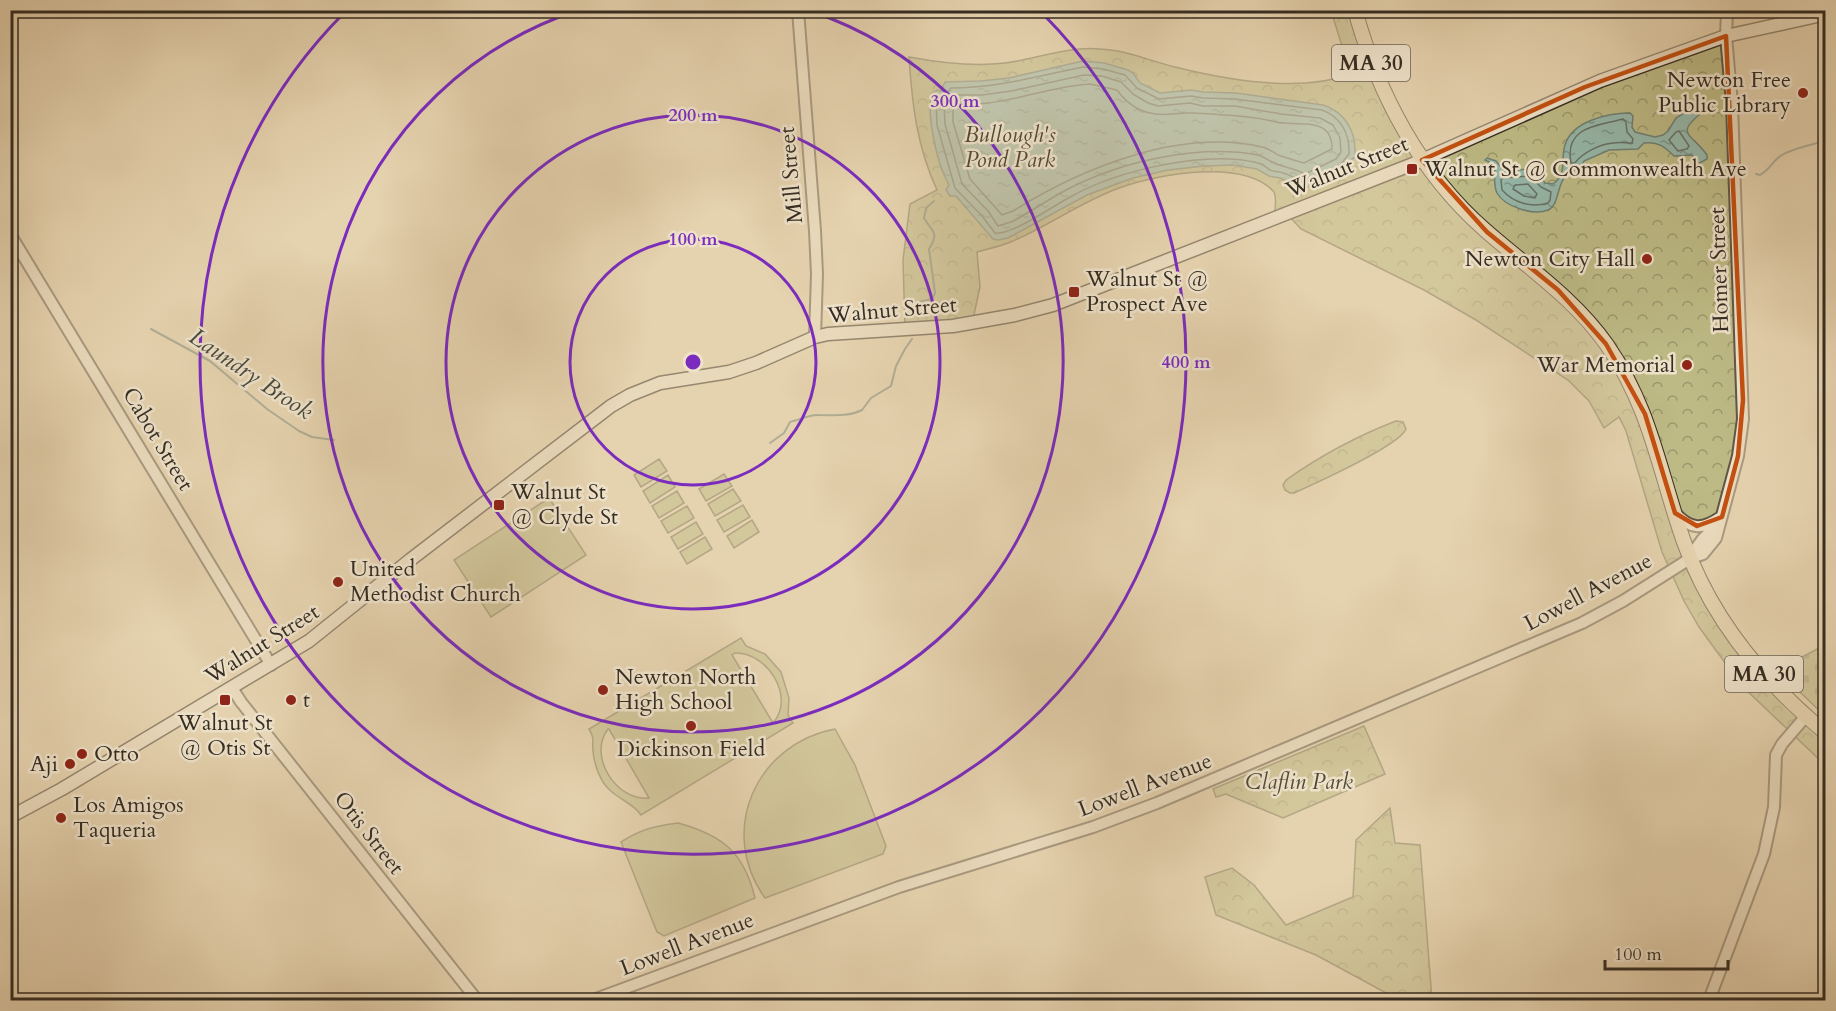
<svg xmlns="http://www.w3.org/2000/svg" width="1836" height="1011" viewBox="0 0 1836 1011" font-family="Cardo,serif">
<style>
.green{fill:#bdba85;stroke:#797454;stroke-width:1.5;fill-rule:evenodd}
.forest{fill:url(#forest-crowns);stroke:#797454;stroke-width:1.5}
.cemetery{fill:url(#cemetery-stones);stroke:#797454;stroke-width:1.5}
.water{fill:url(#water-ripples);stroke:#6f8074;stroke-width:1.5}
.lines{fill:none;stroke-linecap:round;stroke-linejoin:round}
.shore{stroke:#667266;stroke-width:1.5}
.stream{stroke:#6f8074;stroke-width:2}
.tertiary-casing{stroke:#615646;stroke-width:14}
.secondary-casing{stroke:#352d23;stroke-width:15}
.primary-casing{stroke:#352d23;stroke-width:16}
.tertiary{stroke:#eee2ca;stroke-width:10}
.secondary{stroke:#eee2ca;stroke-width:12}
.primary{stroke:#e5d2ae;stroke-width:14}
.marked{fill:none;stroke:#c45011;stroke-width:4.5;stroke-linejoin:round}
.ring{fill:none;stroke:#7b2cbf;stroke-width:3}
.poi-dot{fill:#8f2418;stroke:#eee2ca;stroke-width:2}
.labels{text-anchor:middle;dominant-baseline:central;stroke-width:5;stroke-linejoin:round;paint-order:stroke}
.shield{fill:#eee2ca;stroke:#6c6355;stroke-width:1.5}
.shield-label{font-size:21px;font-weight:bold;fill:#352d23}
.poi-label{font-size:22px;fill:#352d23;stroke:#eee2ca;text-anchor:start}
.park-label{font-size:22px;font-style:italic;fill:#504937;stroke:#eee2ca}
.street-label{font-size:22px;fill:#352d23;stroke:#eee2ca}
.water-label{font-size:24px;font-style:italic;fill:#48493e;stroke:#eee2ca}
.centre{fill:#7b2cbf;stroke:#eee2ca;stroke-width:3}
.ring-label{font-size:18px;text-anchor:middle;font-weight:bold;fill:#7b2cbf;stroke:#eee2ca;stroke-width:5;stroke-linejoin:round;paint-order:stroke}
</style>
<defs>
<pattern id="forest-crowns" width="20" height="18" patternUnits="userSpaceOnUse" patternTransform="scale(1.5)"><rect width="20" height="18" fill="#bdba85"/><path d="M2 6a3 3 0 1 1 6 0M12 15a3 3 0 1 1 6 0" fill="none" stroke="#9a986c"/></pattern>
<pattern id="cemetery-stones" width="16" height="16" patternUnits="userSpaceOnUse" patternTransform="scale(1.5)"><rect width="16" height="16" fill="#bdba85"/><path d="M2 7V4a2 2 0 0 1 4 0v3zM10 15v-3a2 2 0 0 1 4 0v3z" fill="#9a986c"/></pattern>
<pattern id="water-ripples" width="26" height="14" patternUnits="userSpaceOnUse" patternTransform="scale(1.5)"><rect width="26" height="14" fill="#96b8aa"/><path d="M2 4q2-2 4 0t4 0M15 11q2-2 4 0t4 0" fill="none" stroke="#7b968a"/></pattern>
</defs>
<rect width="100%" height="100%" fill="#e5d2ae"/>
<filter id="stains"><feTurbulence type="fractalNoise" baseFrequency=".00333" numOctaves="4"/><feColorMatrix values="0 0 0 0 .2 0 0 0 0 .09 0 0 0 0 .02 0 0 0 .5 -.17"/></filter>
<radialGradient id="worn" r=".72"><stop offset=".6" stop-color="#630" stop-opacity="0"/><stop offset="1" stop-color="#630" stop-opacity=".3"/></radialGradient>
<!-- green -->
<path class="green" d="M659 459 667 471 641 487 634 475Z
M724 474 732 486 706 501 699 489Z
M668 475 675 487 650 503 643 491Z
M733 489 741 501 715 516 708 504Z
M677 491 684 503 659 518 652 506Z
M549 498 586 555 491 617 454 560Z
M743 505 750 517 724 532 717 520Z
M687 506 694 518 668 533 661 521Z
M752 520 759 532 734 548 727 536Z
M696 522 703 534 678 549 671 537Z
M705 537 712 549 687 564 680 552Z
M741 638 746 646 765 654 781 672 789 698 788 715 793 723 641 815C632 801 614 799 603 782 597 772 594 762 593 751 592 740 595 739 589 729ZM735 653C767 652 796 697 773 723L732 655ZM608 729H609L649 798C617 802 587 756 608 729Z
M835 729 855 765 886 846 883 854 765 898C717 831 756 744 835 729Z
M678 823C722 835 744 852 755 898L664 936 657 932 621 842C641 829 655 826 678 823Z"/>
<!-- forest -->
<path class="forest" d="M1331 11H1355L1422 160 1726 36 1743 400 1732 484 1713 523 1683 521 1719 615 1825 733V765L1742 686 1699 627 1684 601 1662 552 1626 431 1619 417 1604 428 1589 401 1568 380 1476 320 1424 290 1301 229 1287 214 1276 218C1273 209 1278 201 1274 192 1244 158 1157 174 1119 188 1080 202 1046 228 1008 243 998 247 987 249 977 252L980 287 972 324 905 329 903 260 910 204 937 190C917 147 912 104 909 57 941 63 973 67 1005 63 1037 59 1067 46 1100 49 1126 50 1150 61 1175 67 1227 80 1300 93 1351 74Z
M1396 421 1403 422 1406 429C1400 445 1314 484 1294 493H1290L1285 490 1283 485 1286 480C1320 456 1357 436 1396 421Z
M1364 726 1385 774 1283 818 1226 794 1216 797 1213 789Z
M1390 808 1395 843 1420 845 1432 1000H1399L1316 955 1216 915 1205 877 1232 868 1254 885 1286 925 1353 897 1356 840Z"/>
<!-- cemetery -->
<path class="cemetery" d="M1825 645V716L1777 670Z"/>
<!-- water -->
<path class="water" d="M1083 61 1104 63 1128 70 1133 73 1140 83 1160 93 1191 90 1203 92 1236 93 1323 105C1345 112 1356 131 1355 154L1376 155 1375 158H1353C1346 173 1321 182 1305 188L1280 178 1269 176 1257 169 1233 165 1204 166 1168 170 1133 178 1087 195 1008 238 998 240 993 239 956 196H950L946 190 949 185C937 164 927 118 931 94L937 90 941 91 945 82 981 81 1009 78Z
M1698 104 1703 106 1705 110C1673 135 1691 132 1707 155V159L1698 164 1692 155 1674 156C1665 147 1658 141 1644 143L1638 149 1609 150 1584 161 1580 171 1576 169C1554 176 1562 204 1548 210 1534 216 1505 207 1497 193 1493 185 1495 173 1495 165L1485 160 1487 158 1496 161 1504 171 1530 169 1538 173 1545 183 1553 184C1568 173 1560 161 1565 145 1572 121 1608 113 1630 113L1633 116 1632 127 1635 132 1655 137 1663 135 1668 131 1676 118Z"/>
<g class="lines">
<!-- shore -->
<path class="shore" d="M1083 67 1103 69 1125 75 1137 88 1159 99 1191 96 1203 98 1235 99 1322 110C1341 117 1350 134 1349 154L1340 165 1304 182C1297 179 1290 175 1283 173 1279 171 1273 172 1270 170 1265 167 1264 164 1258 163 1206 150 1119 170 1072 196 1056 204 1011 236 995 233L982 216 955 188 937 125 936 99 945 95 951 88C998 88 1038 76 1083 67Z
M1084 75 1102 76 1121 82 1133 94 1148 103 1158 106 1190 103 1203 106H1235L1281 114 1320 118 1333 125 1340 138 1341 152 1336 159 1305 174C1295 169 1284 167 1274 163 1269 161 1265 157 1258 155 1199 144 1123 161 1070 188 1050 198 1031 212 1011 222L998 226 988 211 962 184 945 124 944 105 955 95H982L1011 91Z
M1090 84 1117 90C1125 101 1136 110 1150 113 1164 117 1177 112 1191 113 1212 114 1234 115 1255 118 1265 119 1273 122 1283 123 1294 124 1313 122 1324 129 1330 133 1332 142 1332 149L1304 163C1296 161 1287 158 1278 155 1273 152 1268 148 1262 147 1179 128 1082 168 1013 211L1002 215 970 179 953 122V110C965 100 973 105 988 103 1022 99 1055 86 1090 84Z
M1623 119 1626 122 1627 132 1633 139 1632 143C1626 143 1619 142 1613 143 1600 144 1582 153 1575 163H1571C1564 126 1598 126 1623 119Z
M1679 131 1689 146 1687 149 1678 151 1669 140 1676 132Z
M1530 176 1541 187 1551 192 1550 200 1548 203C1531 208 1514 203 1502 190L1501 180 1503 178Z
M1528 184 1537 194 1535 198 1524 196 1513 189 1515 185Z"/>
<!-- stream -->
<path class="stream" d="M1756 174 1760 175C1770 170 1773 160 1782 155 1796 147 1811 146 1825 140
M918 316 919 302 932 299 935 293 929 249C940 232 932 232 924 218L926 208 934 201
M151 329 210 361 267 409 299 431 312 437 334 440
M770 443 784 433 790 422C800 420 809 414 819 415 834 415 848 417 862 410L871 398 891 386 896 366 905 349 912 339"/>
<!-- tertiary casing -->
<g class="tertiary-casing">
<path id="tertiary" d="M798 10 815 231 817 274 815 337
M10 234 271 665
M1675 513C1691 530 1702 530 1721 517
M1691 558C1697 544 1705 534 1718 526
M232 688 241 702 477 1000
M593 1000 899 887 1093 827 1157 803 1582 623 1623 601 1691 558 1703 554 1716 538 1738 456 1743 419 1732 104 1726 36 1727 10
M1709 1000 1764 854 1774 807 1776 755 1782 744 1806 716"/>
</g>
<!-- secondary casing -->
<g class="secondary-casing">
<path id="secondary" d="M10 817 62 789 309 641 410 560 611 406 630 395 660 383 729 372 756 363 815 337 828 334 953 326 1015 315 1053 305 1413 164 1600 81 1726 36 1826 14
M10 993 15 1000"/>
</g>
<!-- primary casing -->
<g class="primary-casing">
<path id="primary" d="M1355 10C1378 94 1420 173 1485 230 1527 267 1574 298 1607 345 1651 409 1659 471 1684 542 1711 618 1764 682 1826 733"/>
</g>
<!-- tertiary -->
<use href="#tertiary" class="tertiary"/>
<!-- secondary -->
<use href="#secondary" class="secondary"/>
<!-- primary -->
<use href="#primary" class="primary"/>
</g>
<!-- marked area -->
<path d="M0 0H1836V1011H0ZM1726 36 1743 400 1738 456 1722 517 1697 526 1675 513 1645 414 1606 344 1558 290 1487 232 1422 160 1585 87Z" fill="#e5d2ae" fill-opacity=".55" fill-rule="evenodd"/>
<path class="marked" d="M1726 36 1743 400 1738 456 1722 517 1697 526 1675 513 1645 414 1606 344 1558 290 1487 232 1422 160 1585 87Z"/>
<!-- distance rings -->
<g class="ring">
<circle cx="693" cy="362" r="123"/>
<circle cx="693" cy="362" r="247"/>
<path d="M810 11A370 370 0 1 1 576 11"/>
<path d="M1042 13A493 493 0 1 1 344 13"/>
</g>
<!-- markers -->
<g class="poi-dot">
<circle cx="1803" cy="93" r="6"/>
<rect x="1406" y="163" width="12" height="12" rx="3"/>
<circle cx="1647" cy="259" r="6"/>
<rect x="1068" y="286" width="12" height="12" rx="3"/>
<circle cx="1687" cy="365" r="6"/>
<rect x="493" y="499" width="12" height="12" rx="3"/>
<circle cx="338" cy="582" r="6"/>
<circle cx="603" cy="690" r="6"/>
<rect x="219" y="694" width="12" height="12" rx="3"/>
<circle cx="291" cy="700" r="6"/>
<circle cx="691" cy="726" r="6"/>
<circle cx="82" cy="754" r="6"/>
<circle cx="70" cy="764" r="6"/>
<circle cx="61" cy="818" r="6"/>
</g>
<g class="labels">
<!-- shield labels -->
<g class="shield">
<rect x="1332" y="45" width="78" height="36" rx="4.5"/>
<rect x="1725" y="656" width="78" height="36" rx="4.5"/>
</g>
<g class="shield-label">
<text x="1371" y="63">MA 30</text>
<text x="1764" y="674">MA 30</text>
</g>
<!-- poi labels -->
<g class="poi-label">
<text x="1791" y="80" text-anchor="end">Newton Free<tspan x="1791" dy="25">Public Library</tspan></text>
<text x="1424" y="169">Walnut St @ Commonwealth Ave</text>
<text x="1635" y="259" text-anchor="end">Newton City Hall</text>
<text x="1086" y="279">Walnut St @<tspan x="1086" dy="25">Prospect Ave</tspan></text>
<text x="1675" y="365" text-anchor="end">War Memorial</text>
<text x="511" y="492">Walnut St<tspan x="511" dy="25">@ Clyde St</tspan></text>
<text x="350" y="569">United<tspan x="350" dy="25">Methodist Church</tspan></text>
<text x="615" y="677">Newton North<tspan x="615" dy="25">High School</tspan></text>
<text x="303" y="700">t</text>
<text x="225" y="723" text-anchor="middle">Walnut St<tspan x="225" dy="25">@ Otis St</tspan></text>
<text x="691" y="749" text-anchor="middle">Dickinson Field</text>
<text x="94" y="754">Otto</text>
<text x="58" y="764" text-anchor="end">Aji</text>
<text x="73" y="805">Los Amigos<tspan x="73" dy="25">Taqueria</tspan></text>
</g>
<!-- park labels -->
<g class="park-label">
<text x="1010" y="135">Bullough's<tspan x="1010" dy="25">Pond Park</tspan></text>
<text x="1299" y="782">Claflin Park</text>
</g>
<!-- street labels -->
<g class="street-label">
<text transform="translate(1347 167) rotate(-22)">Walnut Street</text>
<text transform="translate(791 175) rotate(-95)">Mill Street</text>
<text transform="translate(1719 270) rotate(-92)">Homer Street</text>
<text transform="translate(892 310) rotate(-5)">Walnut Street</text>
<text transform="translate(158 439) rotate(59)">Cabot Street</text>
<text transform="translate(1588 592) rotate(-28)">Lowell Avenue</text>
<text transform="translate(262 644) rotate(-32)">Walnut Street</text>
<text transform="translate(1145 785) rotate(-21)">Lowell Avenue</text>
<text transform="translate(369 833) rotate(52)">Otis Street</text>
<text transform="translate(687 944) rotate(-21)">Lowell Avenue</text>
</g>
<!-- water labels -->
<g class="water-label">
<text transform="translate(251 374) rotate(34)">Laundry Brook</text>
</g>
</g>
<circle cx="693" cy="362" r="9" class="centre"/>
<g class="ring-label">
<text x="955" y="107">300 m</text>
<text x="693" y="121">200 m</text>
<text x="693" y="245">100 m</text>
<text x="1186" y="368">400 m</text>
</g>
<!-- margin -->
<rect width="1836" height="1011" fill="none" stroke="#e5d2ae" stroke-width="36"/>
<rect x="12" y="12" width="1812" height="987" fill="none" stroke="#352d23" stroke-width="3"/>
<rect x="18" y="18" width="1800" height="975" fill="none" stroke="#352d23" stroke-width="1.5"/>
<!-- scale -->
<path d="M1605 960v9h123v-9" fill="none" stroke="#352d23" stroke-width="3"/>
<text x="1614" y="960" font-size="18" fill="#352d23" stroke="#eee2ca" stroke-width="4.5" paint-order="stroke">100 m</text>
<rect width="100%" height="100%" filter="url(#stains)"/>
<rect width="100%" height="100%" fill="url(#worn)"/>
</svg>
